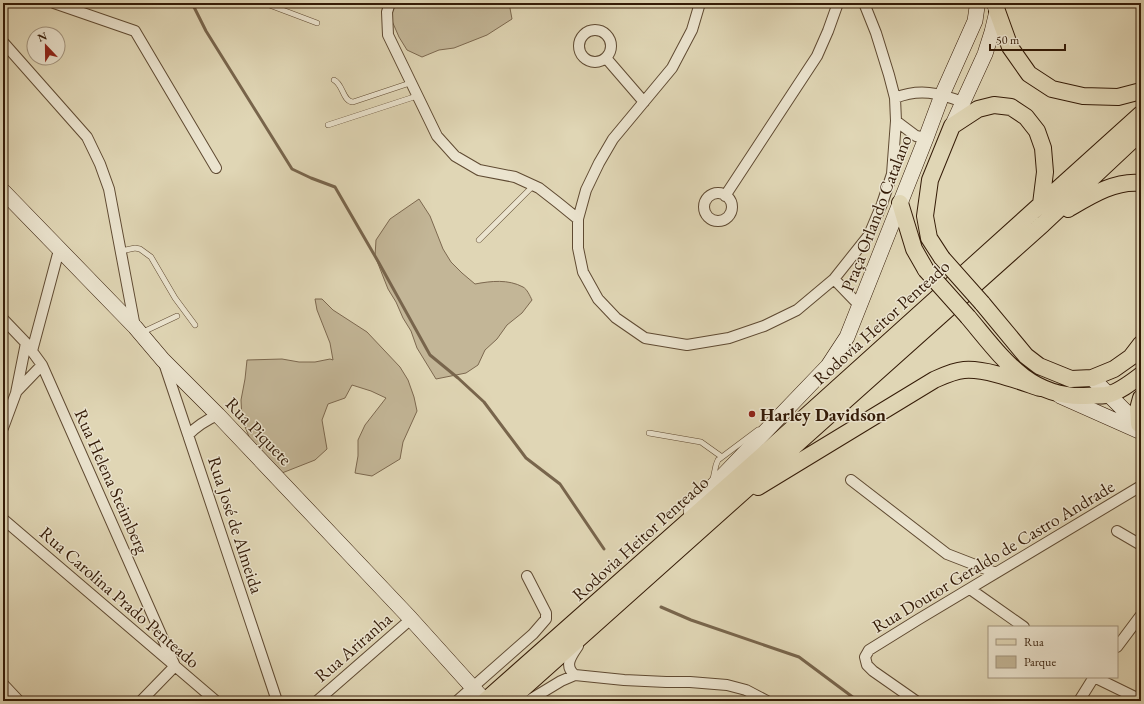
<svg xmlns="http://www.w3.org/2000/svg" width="1144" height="704" viewBox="0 0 1144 704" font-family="'EB Garamond',serif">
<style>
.green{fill:#c3b697;stroke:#7c684f}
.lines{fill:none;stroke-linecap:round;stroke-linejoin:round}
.stream{stroke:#78654c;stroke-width:3}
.lane-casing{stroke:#5f4a32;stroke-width:6}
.street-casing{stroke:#5f4a32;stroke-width:12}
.secondary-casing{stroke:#341b07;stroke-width:16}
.primary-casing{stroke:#341b07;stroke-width:18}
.lane{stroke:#ebe4cf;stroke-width:5}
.street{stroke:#ebe4cf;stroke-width:10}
.secondary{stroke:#ebe4cf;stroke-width:15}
.primary{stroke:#e0d6b5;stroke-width:16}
.primary-bridge-casing{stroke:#341b07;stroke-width:18;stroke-linecap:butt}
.primary-bridge{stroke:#e0d6b5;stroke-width:16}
.poi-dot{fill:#8f2418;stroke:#ebe4cf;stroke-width:1.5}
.labels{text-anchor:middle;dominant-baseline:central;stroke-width:3;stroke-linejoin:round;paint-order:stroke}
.street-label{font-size:18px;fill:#341b07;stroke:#ebe4cf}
.poi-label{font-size:18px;font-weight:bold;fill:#341b07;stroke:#ebe4cf;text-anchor:start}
</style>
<rect width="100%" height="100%" fill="#e0d6b5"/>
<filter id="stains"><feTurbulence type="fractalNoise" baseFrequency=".005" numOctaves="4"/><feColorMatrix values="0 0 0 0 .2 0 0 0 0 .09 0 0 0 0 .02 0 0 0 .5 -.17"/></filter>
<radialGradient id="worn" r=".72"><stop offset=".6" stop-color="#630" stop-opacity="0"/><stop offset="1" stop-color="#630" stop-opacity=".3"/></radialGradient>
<!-- green -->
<path class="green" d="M393 3H509L512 19 487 35 454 48 439 50 422 57 407 50 399 37 392 21Z
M419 199 430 216 443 249 451 262 462 273 475 284C491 281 508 279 523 287 527 289 530 296 532 300L522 313 507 325 497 339 485 350 478 365 466 373 436 379 417 348 411 331 403 318 396 302 388 289 375 256 376 240 390 219Z
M315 299H322L333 310 367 332 400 367 408 380 414 397 417 411 403 442 400 459 372 476 355 473 358 456V440L365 425 386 398 371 391 352 385 345 398 328 404 322 420 327 449 315 460 282 473 255 452 242 419 241 400 245 379 247 360 282 359 299 362H315L330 359 333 360 330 343 317 310Z"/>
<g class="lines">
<!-- stream -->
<path class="stream" d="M192 3 206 31 292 169 311 178 335 187 379 263 430 355 458 378 484 402 526 458 560 484 604 549
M661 607 691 620 799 657 858 701"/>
<!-- lane casing -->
<g class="lane-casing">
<path id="lane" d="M264 3 317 23
M334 80C343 84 343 102 353 102L410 83
M328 125 417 96
M479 240 533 186
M121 251 135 248 140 249 151 257 175 298 195 325
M143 332 177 316
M649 433 701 442 722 457
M713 479 716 465 718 460 758 430"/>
</g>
<!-- street casing -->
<g class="street-casing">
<path id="street" d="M54 3 135 31 216 168
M390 3 387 12 388 35 437 136 455 156 479 170 515 177 539 188 557 202 578 219
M700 3 692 30 672 68 613 139 599 163 586 190 578 219V248L583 272 598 299 616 318 645 338 687 345 729 338 764 326 797 310 834 279 869 235 882 204 892 174 896 121 895 98 889 75 876 33 864 3
M579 46a16 16 0 1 1 32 0a16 16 0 1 1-32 0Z
M3 42 87 137 100 164 109 189 135 327
M606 58 644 102
M895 98C920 88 938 93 963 102
M896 121 916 136 926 138
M704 207a14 14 0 1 1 28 0a14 14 0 1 1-28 0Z
M725 196 817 56 828 31 838 3
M834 279 860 306
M3 319 26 343 42 365 175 666 141 701
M32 351 59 250
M164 363 277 701
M17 391 42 365
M3 428 16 393 26 343
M188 435C197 426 206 420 218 415
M851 480 947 554 996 573
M3 519 216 701
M1117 531 1141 545
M970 589 1024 627
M1117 647 1141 615
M575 675C563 666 572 655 578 646
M3 684 19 701
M317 701 411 619
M457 701 533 634 546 619V613L527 576
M528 701 561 681 575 675 624 680 666 682H690L727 685 746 690 767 701
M916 701 873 671 867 665 865 657 869 650 919 619 1141 486
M1079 701 1094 677 1141 700"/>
</g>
<!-- secondary casing -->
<g class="secondary-casing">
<path id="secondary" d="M952 126 985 54 992 32 997 11 994 3
M3 191 135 327 163 360 218 415 411 619 485 701
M1092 378 1141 427
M1060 396 1141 432
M691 511 712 487 828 366 847 337 926 138 942 95 975 21 977 7 976 3"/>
</g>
<!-- primary casing -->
<g class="primary-casing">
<path id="primary" d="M997 11 1010 47 1029 74 1052 89 1083 96 1118 97 1141 91
M900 203 914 249 926 270
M1068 209C1090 196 1115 180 1141 183
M942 258 929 238 925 216 930 180 952 126 978 109 994 105 1011 107 1026 117 1037 131 1043 148 1045 172 1041 204
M982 303 1026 356 1039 366 1071 379 1092 378 1114 369 1131 357 1141 344
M968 317C1001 356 1028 398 1085 396 1092 395 1099 396 1106 395 1118 393 1132 382 1141 375
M1139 424 1138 409 1141 398
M758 487 934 380C943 376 953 371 964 370 985 368 1019 381 1040 388
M485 701 764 454 1141 114
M509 701 1043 224 1141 132"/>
</g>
<!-- lane -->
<use href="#lane" class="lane"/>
<!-- street -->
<use href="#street" class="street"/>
<!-- secondary -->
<use href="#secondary" class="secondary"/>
<!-- primary -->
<use href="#primary" class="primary"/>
<!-- primary-bridge casing -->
<g class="primary-bridge-casing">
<path id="primary-bridge" d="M942 258 982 303
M926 270 968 317"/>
</g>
<!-- primary-bridge -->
<use href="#primary-bridge" class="primary-bridge"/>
</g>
<!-- markers -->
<circle class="poi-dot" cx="752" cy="414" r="4"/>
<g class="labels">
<!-- street labels -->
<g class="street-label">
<text transform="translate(876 213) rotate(-69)">Praça Orlando Catalano</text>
<text transform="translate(881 322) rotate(-42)">Rodovia Heitor Penteado</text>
<text transform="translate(259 431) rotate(46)">Rua Piquete</text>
<text transform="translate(112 481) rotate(66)">Rua Helena Steimberg</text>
<text transform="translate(236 525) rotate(72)">Rua José de Almeida</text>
<text transform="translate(640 538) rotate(-42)">Rodovia Heitor Penteado</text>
<text transform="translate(993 556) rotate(-31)">Rua Doutor Geraldo de Castro Andrade</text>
<text transform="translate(120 597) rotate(41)">Rua Carolina Prado Penteado</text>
<text transform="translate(353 647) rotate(-41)">Rua Ariranha</text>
</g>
<!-- poi labels -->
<g class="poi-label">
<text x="760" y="414">Harley Davidson</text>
</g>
</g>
<!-- margin -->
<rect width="1144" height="704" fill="none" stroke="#e0d6b5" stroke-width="16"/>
<rect x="4" y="4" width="1136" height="696" fill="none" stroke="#341b07" stroke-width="2"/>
<rect x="8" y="8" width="1128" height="688" fill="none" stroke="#341b07"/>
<!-- legend -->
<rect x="988" y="626" width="130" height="52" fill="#ebe4cf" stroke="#a2947f"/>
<rect x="996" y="639" width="20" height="6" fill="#e0d6b5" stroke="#a2947f"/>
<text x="1024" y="646" font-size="12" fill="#341b07">Rua</text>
<rect x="996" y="656" width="20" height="12" fill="#c3b697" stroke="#a2947f"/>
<text x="1024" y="666" font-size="12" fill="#341b07">Parque</text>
<!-- north arrow -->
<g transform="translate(46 46) rotate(338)"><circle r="19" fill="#ebe4cf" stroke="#a2947f"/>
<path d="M0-3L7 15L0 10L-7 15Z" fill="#8f2418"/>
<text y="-6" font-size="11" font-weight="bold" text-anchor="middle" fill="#341b07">N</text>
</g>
<!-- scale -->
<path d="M990 44v6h75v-6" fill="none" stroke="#341b07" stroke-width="2"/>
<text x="996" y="44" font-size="12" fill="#341b07" stroke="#ebe4cf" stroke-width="3" paint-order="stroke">50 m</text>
<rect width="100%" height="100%" filter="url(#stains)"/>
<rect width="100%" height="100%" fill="url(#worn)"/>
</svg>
